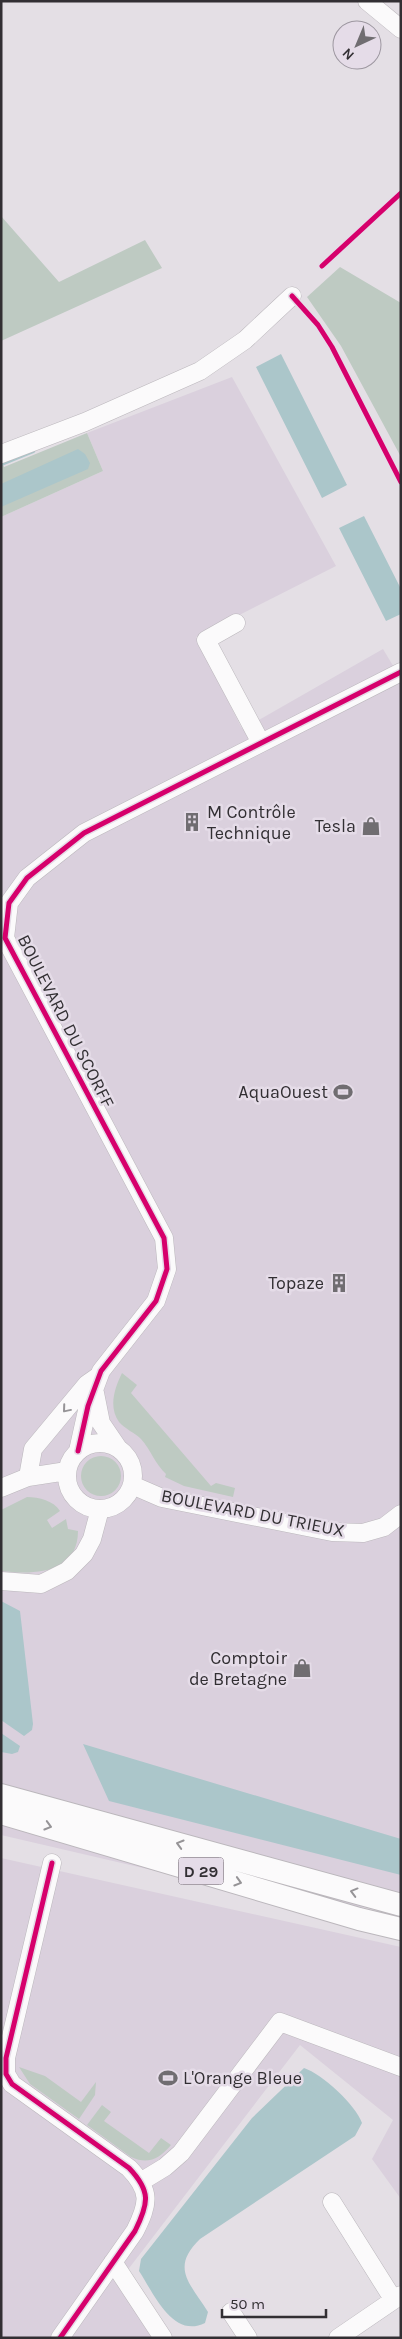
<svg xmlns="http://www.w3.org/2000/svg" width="402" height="2339" viewBox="0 0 402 2339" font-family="Karla,sans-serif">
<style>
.industrial{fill:#dad0dd}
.green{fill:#becac2}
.water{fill:#abc6ca}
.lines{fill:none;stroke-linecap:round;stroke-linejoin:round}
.stream{stroke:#abc6ca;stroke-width:4.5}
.minor-casing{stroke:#bbb7bc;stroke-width:19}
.major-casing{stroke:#bbb7bc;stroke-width:24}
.minor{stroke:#fbfafb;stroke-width:18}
.major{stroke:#fbfafb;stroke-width:22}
.cycleway-casing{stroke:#e5dce8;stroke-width:8}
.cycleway{stroke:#d6006c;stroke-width:5}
.oneway{stroke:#969497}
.labels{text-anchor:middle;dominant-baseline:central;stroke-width:5;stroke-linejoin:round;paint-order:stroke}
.shield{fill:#e5dce8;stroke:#686369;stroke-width:1}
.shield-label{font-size:16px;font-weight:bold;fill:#322f33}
.poi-label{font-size:18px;fill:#322f33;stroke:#e5dce8;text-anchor:end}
.street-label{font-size:18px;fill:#322f33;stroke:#e5dce8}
</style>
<rect width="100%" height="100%" fill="#e4dfe5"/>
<!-- industrial -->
<path class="industrial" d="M232 377 336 566 196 637 241 727 243 729 383 649 401 679V1910L289 1902 1 1835V517L103 471 87 433Z
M1 1858 401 1947V2199L372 2159 393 2120 300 2045 120 2280 154 2338H1Z"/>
<!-- green -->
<path class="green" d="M1 216 59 282 145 240 162 268 1 341Z
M340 267 401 303V457L341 346 307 297Z
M87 433 103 471 1 517V459L4 467Z
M122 1373 137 1385 131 1393 211 1486 216 1483 235 1488 233 1497 184 1486 165 1477 166 1474C155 1464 151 1450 141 1439 135 1433 125 1429 119 1422 108 1407 115 1387 122 1373Z
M81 1476a20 20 0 1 1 40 0a20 20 0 1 1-40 0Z
M27 1497C39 1497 54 1501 60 1511L47 1520 52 1528 66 1519 68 1529 78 1531C78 1574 33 1575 1 1571V1510Z
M19 2067 45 2076 81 2102 96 2082 95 2095 79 2119 30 2084Z
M102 2105 111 2112 104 2121 149 2153 161 2138 171 2145C159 2159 148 2165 131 2157L87 2125Z"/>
<!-- water -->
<path class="water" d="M281 354 347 485 322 498 256 367Z
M78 449 85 454 90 463 88 469 1 507V484Z
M364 516 401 589V614L386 621 339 528Z
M1 1601 20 1611 33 1724 32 1730 24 1736 1 1720Z
M1 1733 20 1746 18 1752 12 1754 1 1752Z
M83 1744 401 1839V1875L109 1801Z
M304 2068C322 2074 356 2105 362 2123L355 2136 200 2239C170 2268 190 2283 208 2312L205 2323C173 2339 154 2294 139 2271L141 2259 252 2118Z"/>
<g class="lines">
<!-- stream -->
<path class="stream" d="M1 464 33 451"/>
<!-- minor casing -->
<g class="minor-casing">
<path id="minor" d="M367 1 401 29
M1 454 85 422 200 371 245 340 292 296
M236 623 206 640 261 743
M95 1393 101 1423 118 1448
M67 1476a33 33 0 1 1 66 0a33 33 0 1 1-66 0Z
M78 1451 88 1406 101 1371 156 1301 167 1269 164 1238 5 938 9 903 27 878 84 833 401 672
M28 1477 33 1449 87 1384 97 1377
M132 1485 162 1498 332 1532 363 1533 384 1527 401 1514
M1 1488 28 1477 67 1471
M1 1581 41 1584 67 1571 84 1554 92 1539 100 1509
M52 1863 6 2058V2074L12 2084 129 2168C151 2191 149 2203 135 2231L60 2338
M142 2181 165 2167 181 2153 280 2022 401 2067
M332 2202 393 2299
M113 2262 163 2338
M231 2312 248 2338
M338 2338 401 2295"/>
</g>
<!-- major casing -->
<g class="major-casing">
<path id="major" d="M1 1795 401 1905
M1 1813 359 1919 401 1929"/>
</g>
<!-- minor -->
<use href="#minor" class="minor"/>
<!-- major -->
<use href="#major" class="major"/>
<!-- cycleway casing -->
<g class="cycleway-casing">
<path id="cycleway" d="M322 266 401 193
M292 296 318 325 332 347 401 482
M78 1451 88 1406 101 1371 156 1301 167 1269 164 1238 5 938 9 903 27 878 84 833 401 672
M52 1863 6 2058V2074L12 2084 129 2168C151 2191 149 2203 135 2231L60 2338"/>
</g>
<!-- cycleway -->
<use href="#cycleway" class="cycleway"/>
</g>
<!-- one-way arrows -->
<defs><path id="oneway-chevron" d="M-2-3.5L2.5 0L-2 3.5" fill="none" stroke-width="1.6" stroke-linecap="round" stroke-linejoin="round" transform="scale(1.25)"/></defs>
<g class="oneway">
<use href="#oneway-chevron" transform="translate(66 1409) rotate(130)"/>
<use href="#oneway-chevron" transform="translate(48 1826) rotate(16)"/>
<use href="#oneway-chevron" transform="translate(180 1844) rotate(-164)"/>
<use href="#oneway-chevron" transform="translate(238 1882) rotate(17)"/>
<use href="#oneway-chevron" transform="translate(354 1892) rotate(-165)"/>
</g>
<!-- icons -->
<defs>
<g id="building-bare" transform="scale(1.5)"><path d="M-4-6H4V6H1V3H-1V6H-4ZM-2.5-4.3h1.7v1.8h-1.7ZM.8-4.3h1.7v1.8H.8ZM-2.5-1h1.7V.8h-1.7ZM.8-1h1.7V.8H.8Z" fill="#706d71" stroke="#e5dce8" stroke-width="2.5" paint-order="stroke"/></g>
<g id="shop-bare" transform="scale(1.5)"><path d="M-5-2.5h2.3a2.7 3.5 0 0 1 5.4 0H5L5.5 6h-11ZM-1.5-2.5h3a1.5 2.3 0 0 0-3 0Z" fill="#706d71" stroke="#e5dce8" stroke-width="2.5" paint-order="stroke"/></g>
<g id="stadium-bare" transform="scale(1.5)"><path d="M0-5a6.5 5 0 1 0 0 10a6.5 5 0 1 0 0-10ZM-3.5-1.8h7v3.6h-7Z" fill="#706d71" stroke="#e5dce8" stroke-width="2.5" paint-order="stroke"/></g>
</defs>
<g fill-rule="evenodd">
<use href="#building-bare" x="192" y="822"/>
<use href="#shop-bare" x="371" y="826"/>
<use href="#stadium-bare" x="343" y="1092"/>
<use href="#building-bare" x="339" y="1283"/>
<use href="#shop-bare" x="302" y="1668"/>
<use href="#stadium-bare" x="168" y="2078"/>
</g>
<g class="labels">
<!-- shield labels -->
<rect class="shield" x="178.5" y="1857.5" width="45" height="27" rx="4"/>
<g class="shield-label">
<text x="201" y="1871">D 29</text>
</g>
<!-- poi labels -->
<g class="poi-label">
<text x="207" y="812" text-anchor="start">M Contrôle<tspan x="207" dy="21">Technique</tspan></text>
<text x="356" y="826">Tesla</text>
<text x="328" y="1092">AquaOuest</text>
<text x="324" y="1283">Topaze</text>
<text x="287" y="1658">Comptoir<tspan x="287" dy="21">de Bretagne</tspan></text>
<text x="183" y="2078" text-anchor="start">L'Orange Bleue</text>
</g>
<!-- street labels -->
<g class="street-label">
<text transform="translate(66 1021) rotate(63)">BOULEVARD DU SCORFF</text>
<text transform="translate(253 1513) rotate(11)">BOULEVARD DU TRIEUX</text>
</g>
</g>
<!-- border -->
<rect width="402" height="2339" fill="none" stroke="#322f33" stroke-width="5"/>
<!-- north arrow -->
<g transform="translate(357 45) rotate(224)"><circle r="24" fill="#e5dce8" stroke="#9d97a0"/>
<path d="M0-4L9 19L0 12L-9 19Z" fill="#706d71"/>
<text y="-8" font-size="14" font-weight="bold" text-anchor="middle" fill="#322f33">N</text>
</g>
<!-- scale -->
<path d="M222 2309v8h104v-8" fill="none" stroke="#322f33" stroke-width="2.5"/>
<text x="230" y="2309" font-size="15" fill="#322f33" stroke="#e5dce8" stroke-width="4" paint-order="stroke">50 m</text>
</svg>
